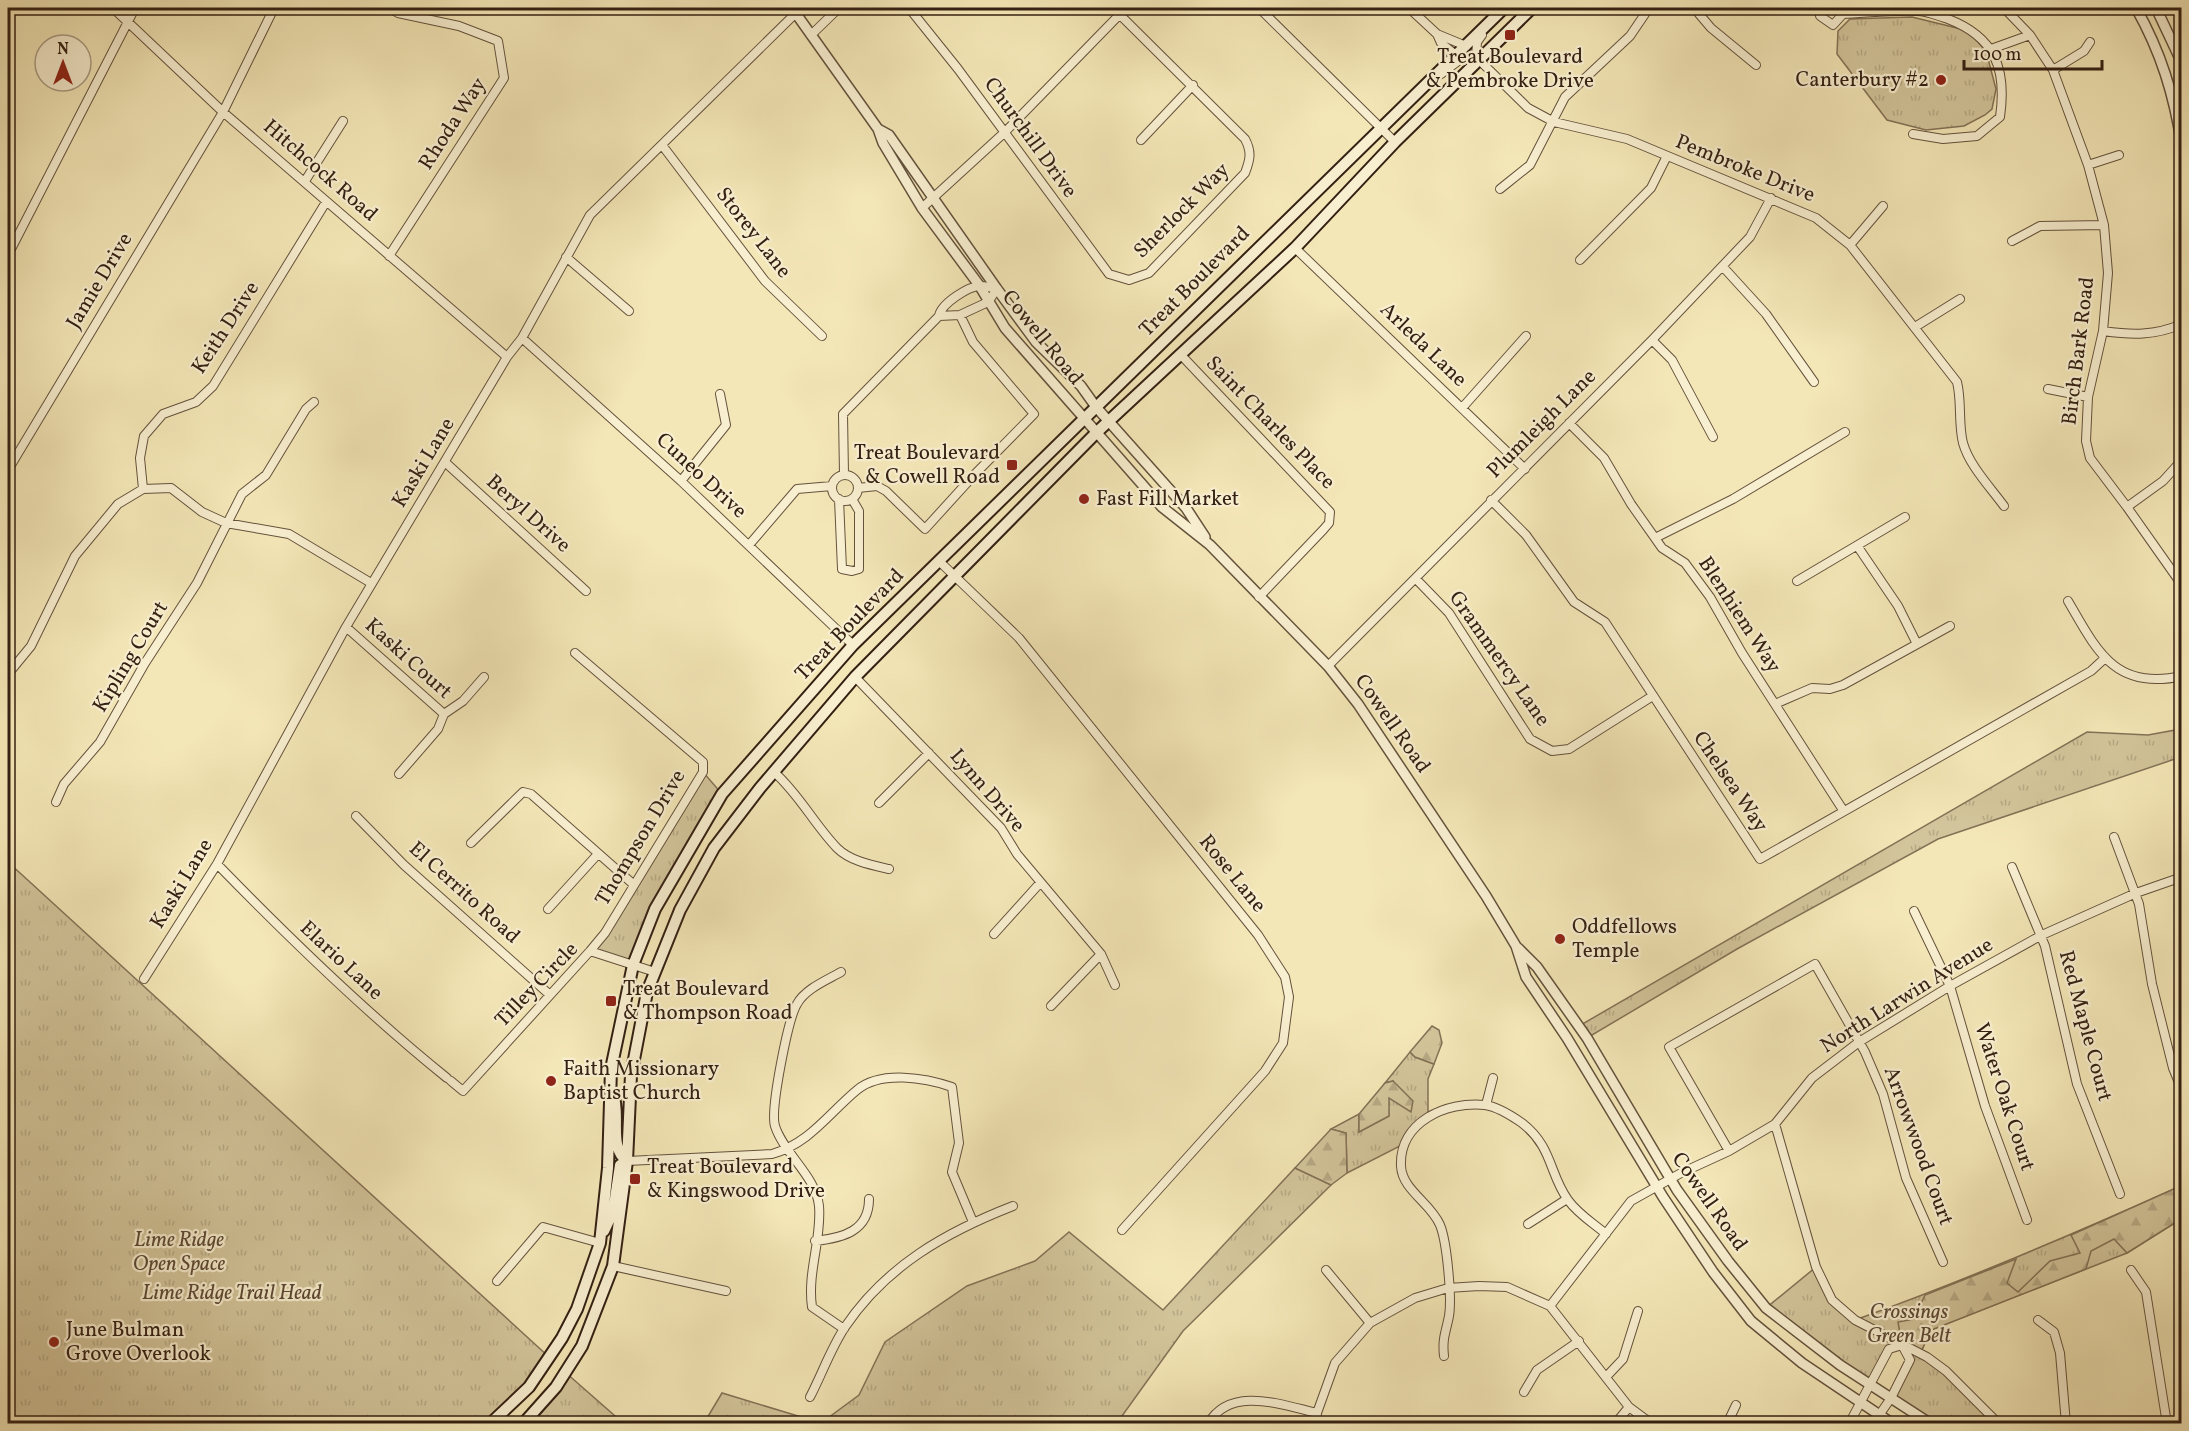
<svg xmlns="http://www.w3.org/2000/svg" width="2189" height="1431" viewBox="0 0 2189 1431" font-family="Vollkorn,serif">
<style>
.grass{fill:url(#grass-tufts);stroke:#847257;stroke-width:1.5}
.forest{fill:url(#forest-firs);stroke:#847257;stroke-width:1.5}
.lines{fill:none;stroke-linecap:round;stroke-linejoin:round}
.minor-casing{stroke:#64523c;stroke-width:10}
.tertiary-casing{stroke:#64523c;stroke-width:12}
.secondary-casing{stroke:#342013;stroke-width:14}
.minor{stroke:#f8efd0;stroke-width:8}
.tertiary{stroke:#f8efd0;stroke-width:9}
.secondary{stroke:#f8efd0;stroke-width:10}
.poi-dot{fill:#8f2418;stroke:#f8efd0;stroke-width:2}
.labels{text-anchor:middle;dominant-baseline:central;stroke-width:4.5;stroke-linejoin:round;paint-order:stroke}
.poi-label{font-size:21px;fill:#342013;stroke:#f8efd0;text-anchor:start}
.street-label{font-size:21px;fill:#342013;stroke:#f8efd0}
.park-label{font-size:21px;font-style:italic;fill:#5c4935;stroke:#f8efd0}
</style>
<defs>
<pattern id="grass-tufts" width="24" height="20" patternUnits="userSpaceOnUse" patternTransform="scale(1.5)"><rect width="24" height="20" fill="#d3c59b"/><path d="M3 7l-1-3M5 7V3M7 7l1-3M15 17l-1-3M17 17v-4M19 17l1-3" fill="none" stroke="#b6a985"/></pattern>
<pattern id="forest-firs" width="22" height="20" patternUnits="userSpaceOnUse" patternTransform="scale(1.5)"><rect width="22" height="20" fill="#d3c59b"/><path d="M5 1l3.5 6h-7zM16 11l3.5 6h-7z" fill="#b6a985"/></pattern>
</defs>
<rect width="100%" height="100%" fill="#f4e7b7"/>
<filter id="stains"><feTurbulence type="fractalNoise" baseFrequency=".00333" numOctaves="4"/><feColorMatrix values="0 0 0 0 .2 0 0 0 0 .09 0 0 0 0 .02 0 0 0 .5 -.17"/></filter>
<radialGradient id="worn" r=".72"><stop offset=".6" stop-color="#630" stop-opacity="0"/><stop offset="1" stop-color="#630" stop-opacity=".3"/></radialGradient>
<!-- grass -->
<path class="grass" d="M1912 17 1961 29 1971 34 1986 51 1996 89 1992 109 1985 115 1964 126 1926 130 1887 120 1837 54 1838 31 1850 19Z
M2181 729V757L1938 839 1737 949 1587 1038 1579 1026 2087 732 2148 735Z
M703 772 722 794 655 909 633 965 590 951Z
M8 862 549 1357 490 1424 8 1423Z
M1410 1052 1415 1057 1434 1064 1428 1079V1117L1402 1145 1347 1173 1346 1133 1331 1129 1359 1114V1132L1389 1116 1388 1098 1393 1081 1385 1083Z
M1295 1168 1331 1185 1183 1331 1117 1423H704L722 1393 821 1423 859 1395 885 1342 967 1286 1035 1261 1069 1232 1163 1310Z
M2181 1179V1219L2127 1253 1931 1330 1920 1354 1927 1357 1999 1423H1931L1891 1398 1910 1360 1902 1345 1889 1349 1869 1385 1766 1308 1816 1267 1832 1300 1855 1320C1964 1281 2069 1236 2174 1189Z
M565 1372 623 1423 523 1424Z"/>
<!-- forest -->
<path class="forest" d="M1432 1026 1439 1030 1442 1043 1434 1064 1415 1057 1410 1052Z
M1393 1081 1413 1101 1411 1112 1389 1098V1116L1359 1132V1114L1385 1083Z
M1331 1129 1346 1133 1347 1173 1331 1185 1295 1168Z
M2181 1179V1219L2127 1253 2114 1239 2091 1251 2086 1269 1931 1330 1920 1354 1902 1345 1898 1322 1914 1319 1925 1295 2016 1259 2007 1283 2018 1292 2050 1261 2080 1253 2071 1235 2174 1189Z"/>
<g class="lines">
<!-- minor casing -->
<g class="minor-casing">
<path id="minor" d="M113 8 223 112 507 357
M909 8 958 69 1109 274 1129 280 1149 273 1245 173C1250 160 1252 152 1245 139L1113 8
M1259 8 1395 142
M1409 8 1437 34 1441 43 1456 55
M1694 8 1711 28 1756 65
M1820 8V16L1833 25 1843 14C1867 13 1892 10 1917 11 1927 11 1938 16 1948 19 1995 37 2007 69 2000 117L1977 136 1943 139 1913 134
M2004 8 2030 35 2053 70 2088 165 2104 225 2108 273 2103 331 2088 397 2086 441 2090 458 2127 507 2182 585
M1437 34 1466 46
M811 35 839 8
M1482 35 1477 42 1476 57 1528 108 1554 122 1627 139 1816 218 1850 245 1957 382C1962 402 1958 423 1963 443 1969 465 1990 487 2004 506
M1991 49 2030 35
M2053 70 2084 51 2090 42
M1441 74 1462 58 1479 60
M1141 140 1193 85
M662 145 765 281 822 336
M2088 165 2119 155
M305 181 343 121
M1500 189 1530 165 1565 97 1630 36 1649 8
M922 208 1005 132 1126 8
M2012 241 2040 226 2104 225
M1850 245 1883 206
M1295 248 1525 469
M9 253 135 8
M389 256 504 78 498 41 459 26 398 13 389 8
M566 257 629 311
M1580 260 1651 188 1667 156
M1724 268 1766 314 1814 382
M1915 327 1960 299
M2103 331C2132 335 2154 336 2182 324
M522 338 681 481 853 645
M1652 340 1672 360 1713 437
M1181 355 1330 512 1329 523 1323 530 1259 597
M2048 389 2088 397
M1462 408 1526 336
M1569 423 1604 458 1631 504 1662 548 1685 563 1710 597 1742 653 1843 810
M446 463 586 591
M8 470 223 112 274 8
M844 475 843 414 939 316C941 304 969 285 982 286 986 286 992 288 997 289L988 302 960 315
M832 488a13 13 0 1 1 26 0a13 13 0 1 1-26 0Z
M681 481 726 425 720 394
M858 488 877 486 886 491 925 529 975 474 1034 414 973 342 960 315 939 316
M143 489 140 458 144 436 163 414 196 402 213 386 326 202
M839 499 842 569 852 571 859 569V511L852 499
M1491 500 1526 535 1574 602 1605 622 1760 859 2091 671 2104 659
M2127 507 2163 481 2182 460
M1655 538 1733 499 1845 432
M749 545 797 489 832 486
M1858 547 1898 606 1917 644
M940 562 1019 638 1258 935 1285 977 1289 997 1283 1043 1265 1071 1122 1230
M1416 579 1449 613 1530 739 1552 751 1569 749 1651 697
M1797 581 1905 517
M2068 601C2097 651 2115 691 2182 676
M346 627 444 714
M575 653 703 762V772L605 933 590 951
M1328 666 1652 340 1750 237 1771 198
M8 674 31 646 75 556 118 504 143 489 171 488 202 512 226 523 289 534 371 583
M855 677 1001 828 1017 854 1101 954 1115 985
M1775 704 1812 688 1830 689 1843 685 1950 626
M444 714 463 701 484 677
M774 772C799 794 814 824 837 848 850 861 871 865 889 869
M399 774 438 729 444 714
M56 802 64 784 100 742 145 663 197 583 242 494 266 475 306 409 314 402
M879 803 929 753
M356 816 404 865 550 995
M2114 837 2139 904 2152 984 2173 1068 2182 1090
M471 843 523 792 531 794 633 884
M217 864C290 939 365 1012 447 1078
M2012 867 2045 946 2077 1084 2120 1194
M548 909 597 855
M1914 911 1950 986 1985 1106 2027 1220
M994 934 1040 883
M841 972C827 980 805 989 797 1004 788 1019 770 1110 775 1126 784 1154 816 1176 819 1206 822 1239 807 1272 812 1307L844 1329
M144 979 217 864 346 627 507 357 522 338 590 215 796 13
M1051 1006 1101 954
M451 1081 463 1091 590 951 655 972
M1486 1105 1493 1078
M1775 1124 1816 1267 1832 1300 1855 1320 1927 1357 1946 1371 1999 1424
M1729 1151 1669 1047 1815 964 1865 1052 1883 1094 1906 1178 1943 1262
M627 1161 772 1154C810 1143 828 1114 857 1090 881 1070 926 1078 952 1087L959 1143 952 1172 973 1222
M1528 1224 1567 1199
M815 1241C843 1238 869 1231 869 1199
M613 1266 726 1291
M1326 1270 1370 1323
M2131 1270 2146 1292 2167 1424
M497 1281 543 1227 600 1243
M1550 1306 1631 1201 1681 1173 1729 1151 1775 1124 1812 1078 1859 1042 1950 986 2042 935 2136 893 2182 877
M2038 1320 2054 1332 2060 1353 2066 1424
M1444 1356C1442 1338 1446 1332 1449 1316 1452 1298 1447 1242 1440 1225 1431 1203 1402 1190 1401 1166 1399 1122 1446 1101 1485 1105 1498 1107 1512 1116 1522 1123 1553 1147 1549 1174 1568 1200 1578 1214 1593 1223 1606 1234
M1606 1377 1623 1359 1638 1311
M1524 1392 1537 1370 1579 1341
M810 1397C822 1374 831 1348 845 1327 886 1266 946 1232 1013 1206
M1208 1424C1230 1385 1282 1405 1317 1413
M1316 1424 1317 1413 1335 1363 1370 1323 1415 1298 1448 1288 1479 1286 1507 1287 1550 1306 1629 1407 1652 1424
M1615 1424 1629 1407
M1727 1424 1736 1405
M1849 1424 1889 1349 1902 1345 1910 1360 1891 1398 1873 1424"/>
</g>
<!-- tertiary casing -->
<g class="tertiary-casing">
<path id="tertiary" d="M792 8 878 129 883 143 922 208 979 285 1005 328 1162 507 1210 545 1328 666 1358 704 1486 896 1516 946 1526 977 1567 1038 1663 1197 1713 1272 1751 1321 1802 1363 1893 1424
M2136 8C2161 52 2174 95 2182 146
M2156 8 2182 63
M878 129 889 135 997 289 1036 342 1081 386 1096 407 1186 508 1205 537
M1518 948 1537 967 1587 1038 1677 1190 1728 1261 1766 1308 1840 1365 1931 1424"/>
</g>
<!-- secondary casing -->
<g class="secondary-casing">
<path id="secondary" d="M613 1094C621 1114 608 1148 627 1161
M604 1231 613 1212 620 1165 627 1161
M490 1424 529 1387 562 1338 577 1309 600 1243 608 1168 611 1069 633 965 655 909 722 794 853 645 1504 8
M523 1424 556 1387 582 1346 613 1266 627 1161 631 1075 647 992 680 910 714 848 760 788 855 677 1097 432 1295 248 1395 142 1532 8"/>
</g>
<!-- minor -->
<use href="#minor" class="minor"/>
<!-- tertiary -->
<use href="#tertiary" class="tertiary"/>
<!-- secondary -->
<use href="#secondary" class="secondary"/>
</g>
<!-- markers -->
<g class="poi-dot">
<rect x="1504" y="29" width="12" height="12" rx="3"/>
<circle cx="1941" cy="80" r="6"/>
<rect x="1006" y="459" width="12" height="12" rx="3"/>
<circle cx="1084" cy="499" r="6"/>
<circle cx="1560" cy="939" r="6"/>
<rect x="605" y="995" width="12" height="12" rx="3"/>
<circle cx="551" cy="1081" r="6"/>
<rect x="629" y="1173" width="12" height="12" rx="3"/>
<circle cx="54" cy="1342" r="6"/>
</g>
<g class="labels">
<!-- poi labels -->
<g class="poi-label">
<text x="1510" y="57" text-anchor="middle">Treat Boulevard<tspan x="1510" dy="24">&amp; Pembroke Drive</tspan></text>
<text x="1929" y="80" text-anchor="end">Canterbury #2</text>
<text x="1000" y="453" text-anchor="end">Treat Boulevard<tspan x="1000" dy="24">&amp; Cowell Road</tspan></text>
<text x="1096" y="499">Fast Fill Market</text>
<text x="1572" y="927">Oddfellows<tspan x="1572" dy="24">Temple</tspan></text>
<text x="623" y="989">Treat Boulevard<tspan x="623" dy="24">&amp; Thompson Road</tspan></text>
<text x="563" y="1069">Faith Missionary<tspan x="563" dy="24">Baptist Church</tspan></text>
<text x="647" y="1167">Treat Boulevard<tspan x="647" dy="24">&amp; Kingswood Drive</tspan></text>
<text x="66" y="1330">June Bulman<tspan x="66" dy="24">Grove Overlook</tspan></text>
</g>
<!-- street labels -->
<g class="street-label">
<text transform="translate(453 124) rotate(-57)">Rhoda Way</text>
<text transform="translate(1030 138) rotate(54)">Churchill Drive</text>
<text transform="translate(1745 169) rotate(22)">Pembroke Drive</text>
<text transform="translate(320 171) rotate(41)">Hitchcock Road</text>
<text transform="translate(1182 211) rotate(-45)">Sherlock Way</text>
<text transform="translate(753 233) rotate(52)">Storey Lane</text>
<text transform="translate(100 281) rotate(-59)">Jamie Drive</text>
<text transform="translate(1195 282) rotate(-45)">Treat Boulevard</text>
<text transform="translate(226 328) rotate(-57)">Keith Drive</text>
<text transform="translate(1042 338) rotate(51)">Cowell Road</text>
<text transform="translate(1423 345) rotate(44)">Arleda Lane</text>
<text transform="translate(2079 351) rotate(-83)">Birch Bark Road</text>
<text transform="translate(1270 423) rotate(46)">Saint Charles Place</text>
<text transform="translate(1542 424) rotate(-45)">Plumleigh Lane</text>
<text transform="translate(424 463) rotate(-59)">Kaski Lane</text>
<text transform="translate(701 476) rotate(43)">Cuneo Drive</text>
<text transform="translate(528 514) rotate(42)">Beryl Drive</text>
<text transform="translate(1739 615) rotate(57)">Blenhiem Way</text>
<text transform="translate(850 625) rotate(-46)">Treat Boulevard</text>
<text transform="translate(131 657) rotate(-59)">Kipling Court</text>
<text transform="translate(408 659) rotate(42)">Kaski Court</text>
<text transform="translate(1499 659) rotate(55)">Grammercy Lane</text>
<text transform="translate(1392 724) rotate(55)">Cowell Road</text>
<text transform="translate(1730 782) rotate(56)">Chelsea Way</text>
<text transform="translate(987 791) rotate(49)">Lynn Drive</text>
<text transform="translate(641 838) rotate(-59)">Thompson Drive</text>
<text transform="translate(1232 874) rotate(51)">Rose Lane</text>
<text transform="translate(182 884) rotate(-59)">Kaski Lane</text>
<text transform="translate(464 893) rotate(42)">El Cerrito Road</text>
<text transform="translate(341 961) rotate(43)">Elario Lane</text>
<text transform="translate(537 985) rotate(-46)">Tilley Circle</text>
<text transform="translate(1907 996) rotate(-32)">North Larwin Avenue</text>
<text transform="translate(2085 1026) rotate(75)">Red Maple Court</text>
<text transform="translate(2004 1097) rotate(72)">Water Oak Court</text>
<text transform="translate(1918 1146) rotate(70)">Arrowwood Court</text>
<text transform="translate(1709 1202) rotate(55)">Cowell Road</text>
</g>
<!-- park labels -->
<g class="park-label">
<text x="179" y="1240">Lime Ridge<tspan x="179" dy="24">Open Space</tspan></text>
<text x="232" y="1293">Lime Ridge Trail Head</text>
<text x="1909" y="1312">Crossings<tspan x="1909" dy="24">Green Belt</tspan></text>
</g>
</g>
<!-- margin -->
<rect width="2189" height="1431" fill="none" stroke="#f4e7b7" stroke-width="30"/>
<rect x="9" y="9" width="2171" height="1413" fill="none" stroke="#342013" stroke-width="3"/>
<rect x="15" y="15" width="2159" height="1401" fill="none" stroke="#342013" stroke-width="1.5"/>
<!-- north arrow -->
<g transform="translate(63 63)"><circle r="28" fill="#f8efd0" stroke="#aa9c84" stroke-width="1.5"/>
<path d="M0-4.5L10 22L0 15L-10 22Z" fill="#8f2418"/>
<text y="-9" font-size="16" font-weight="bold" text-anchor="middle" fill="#342013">N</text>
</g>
<!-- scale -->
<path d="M1964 60v9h138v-9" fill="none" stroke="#342013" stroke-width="3"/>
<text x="1973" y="60" font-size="18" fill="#342013" stroke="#f8efd0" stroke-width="4.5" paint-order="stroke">100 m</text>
<rect width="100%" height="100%" filter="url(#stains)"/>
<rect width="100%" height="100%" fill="url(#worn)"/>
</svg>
